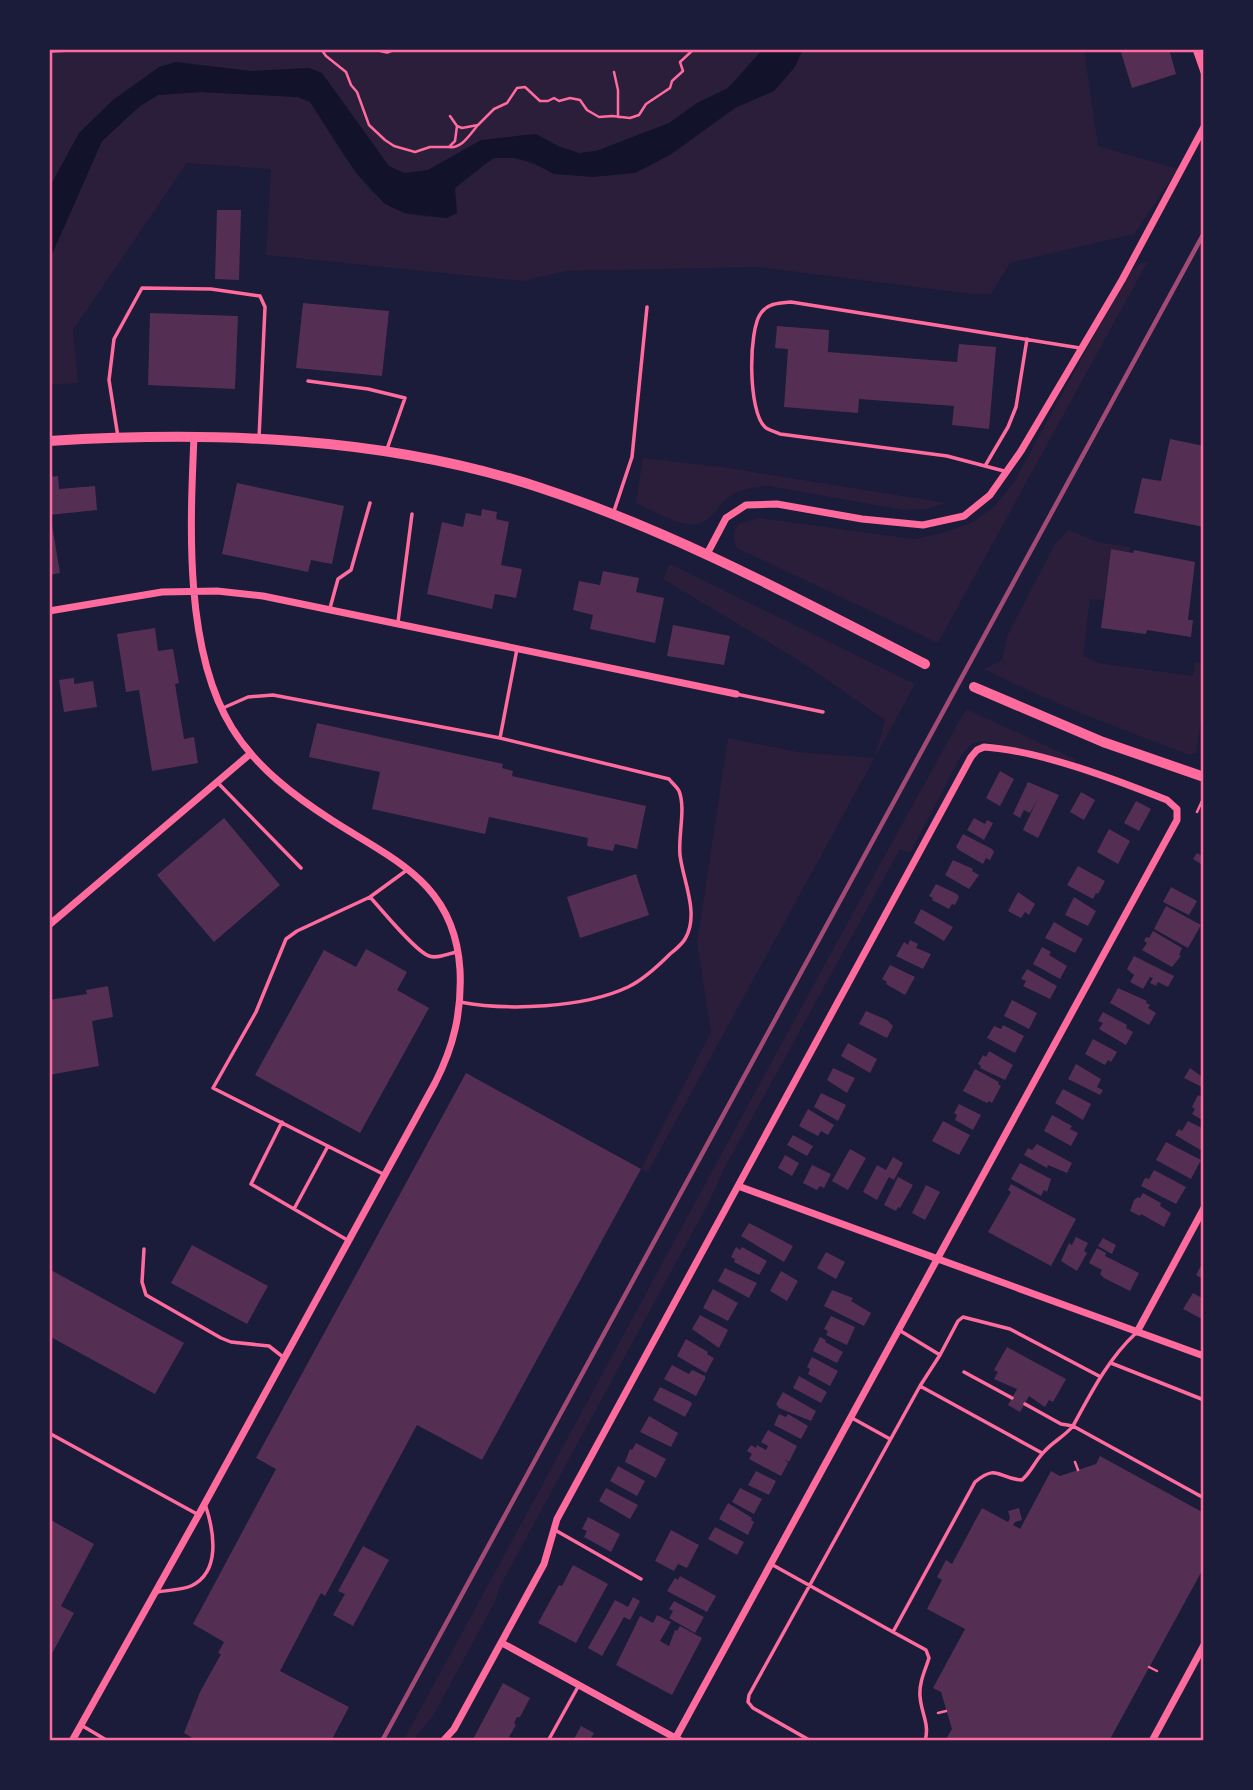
<svg xmlns="http://www.w3.org/2000/svg" width="1253" height="1790" viewBox="0 0 1253 1790" font-family="Poppins,sans-serif">
<style>
.green{fill:#2a1e3b}
.water{fill:#12122b}
.building{fill:#542f53}
.lines{fill:none;stroke-linecap:round;stroke-linejoin:round}
.path{stroke:#ff6b9d;stroke-width:2.5}
.service{stroke:#ff6b9d;stroke-width:3.5}
.minor{stroke:#ff6b9d;stroke-width:7}
.tertiary{stroke:#ff6b9d;stroke-width:10}
.rail{stroke:#a44b75;stroke-width:4.5}
.neatline{fill:none;stroke:#ff6b9d;stroke-width:2.5}
</style>
<rect width="100%" height="100%" fill="#1b1b3a"/>
<!-- green -->
<path class="green" d="M49 49H1084L1098 146 1178 169 1134 234 1010 263 991 294H973L758 267 566 271 523 281 266 255 271 169 187 163 73 330 78 383 49 385V261L102 141 140 106 158 95 201 92 298 97 310 102C333 136 364 200 404 213 417 217 433 217 447 218L454 198 455 188C467 179 478 168 490 161 507 150 539 166 554 174L526 143 406 199 335 109 275 77 169 76 104 119 49 235Z
M1148 261 938 643 737 548C733 539 733 533 738 524L759 518 914 539 942 533 971 523 995 506 1014 482 1123 283C1130 273 1135 264 1148 261Z
M643 458 722 467 947 503 927 509 903 510 769 486C756 487 743 488 732 495 716 505 710 528 688 524 671 522 652 510 636 503Z
M1069 530 1098 542 1130 547 1129 552 1111 549 1104 600 1090 599 1083 656 1098 663 1193 676 1195 662 1204 664V701L1196 753 1190 755C1120 729 1051 703 984 669L1002 660 1007 636 1056 542Z
M670 564 915 684 648 1172 641 1169 711 1032 697 943 728 738 798 752 875 758 885 720 800 661 663 579Z
M966 709 1075 759V762L983 741 973 743 962 754 910 853 900 849 725 1167 708 1204 499 1588 496 1600 433 1716 412 1741H403C591 1397 775 1051 966 709Z"/>
<!-- water -->
<path class="water" d="M763 49H803L795 67 774 91 735 108 670 155 635 173 593 177 554 174 534 163 515 158H493L455 188 457 213 447 218 405 213 385 204 355 171 310 102 298 97 201 92 158 95 140 106 102 141 49 261V188L79 133 113 100 159 67 176 62 251 71 309 68 322 73 389 166 404 173 428 170 481 140 516 136 536 134 558 146 579 153 596 151 669 123 697 103 728 88Z"/>
<!-- building -->
<path class="building" d="M1120 49H1169L1176 74 1132 88Z
M217 210H241L239 280 215 279Z
M303 303 389 311 382 376 296 368Z
M150 313 238 316 235 389 148 385Z
M777 326 829 330 828 352 957 362 959 344 996 347 989 429 952 425 954 406 859 399 858 413 784 407 788 349 775 348Z
M1170 439 1204 446V527L1134 513 1142 478 1161 481Z
M58 476 59 489 95 486 97 510 49 515V477Z
M237 483 344 506 332 564 311 560 308 572 222 554Z
M482 509 497 512 496 519 509 522 501 565 522 569 516 598 495 594 492 609 427 594 442 522 463 527 466 513 481 516Z
M51 519 60 573 49 575V520Z
M1111 549 1133 553 1134 550 1195 562 1188 620H1193L1191 637 1147 630 1146 634 1101 628Z
M603 571 639 578 636 592 664 598 655 643 590 629 593 615 573 610 579 581 600 585Z
M673 625 730 636 724 665 667 656Z
M155 628 158 651 173 649 179 683 175 684 184 739 194 737 198 763 152 771 139 690 126 692 117 634Z
M74 678V684L93 681 97 707 64 712 59 680Z
M317 723 503 764 502 768 513 771 512 776 646 806 637 849 615 844 613 851 587 846 588 838 489 817 485 834 372 809 380 772 309 757Z
M1000 771 1014 779 1000 806 986 798Z
M1028 782 1059 795 1038 838 1023 830 1038 798 1030 813 1024 810 1020 818 1013 814Z
M1081 792 1095 800 1084 820 1070 812Z
M1136 801 1151 809 1139 831 1124 823Z
M224 818 280 885 214 942 157 875Z
M974 818 985 824 987 820 993 823 984 840 967 830Z
M1109 829 1130 841 1118 864 1097 852Z
M963 834 992 849 994 852 990 860 986 858 983 864 959 850 956 847Z
M1197 853 1204 857V866L1193 859Z
M953 860 973 869 972 871 979 875 969 889 945 875Z
M1078 866 1105 881 1098 894 1096 893 1093 899 1067 885Z
M636 874 649 915 580 938 567 897Z
M936 884 957 894 959 897 955 905 952 904 949 909 932 900 933 898 929 896Z
M1171 887 1197 901 1189 915 1163 902Z
M1018 892 1035 904 1029 915 1025 912 1021 918 1008 911Z
M1074 897 1096 911 1088 926 1065 915Z
M1166 906 1201 925 1188 948 1154 929Z
M921 909 953 927 944 941 914 923Z
M1054 922 1083 939 1075 953 1045 938Z
M1153 931 1182 948 1179 955 1181 956 1172 967 1142 950 1147 943 1144 941 1146 937 1149 938Z
M910 940 918 944 916 948 931 954 923 969 896 956 904 942 908 945Z
M1042 947 1051 952 1049 955 1067 966 1060 979 1033 964Z
M366 949 407 972 397 990 429 1008 360 1133 255 1075 324 950 356 967Z
M1134 956 1174 976 1168 987 1158 982 1156 986 1150 983 1153 978 1150 977 1143 989 1130 982 1134 975 1127 969Z
M890 965 915 977 905 995 886 984 887 982 882 979Z
M1027 969 1057 986 1050 999 1023 986 1026 981 1021 979Z
M108 986 113 1017 92 1021 99 1066 49 1075V1000L87 994 86 990Z
M1118 988 1147 1001 1146 1003 1150 1005 1148 1008 1156 1013 1149 1025 1110 1003Z
M1012 1000 1037 1013 1029 1029 1004 1016Z
M866 1011 887 1020 893 1026 887 1038 859 1024Z
M1103 1012 1127 1025 1126 1028 1133 1032 1126 1045 1099 1029 1103 1023 1098 1021Z
M1003 1025 1024 1036 1015 1053 987 1038 994 1026 1001 1029Z
M1093 1039 1117 1052 1111 1062 1108 1060 1105 1065 1085 1054Z
M848 1043 877 1059 870 1073 841 1056Z
M989 1051 1013 1065 1005 1080 980 1068 981 1066 978 1064 983 1055 986 1057Z
M1076 1064 1101 1079 1097 1087 1103 1090 1100 1095 1068 1079Z
M833 1068 855 1078 847 1093 827 1080Z
M1190 1068 1204 1078V1088L1184 1078Z
M975 1069 999 1082 998 1084 1001 1086 992 1103 989 1101 987 1103 963 1091Z
M466 1073 641 1169 482 1460 417 1425 325 1596 321 1593 280 1671 349 1707 331 1741H198L184 1733 200 1692 221 1654 218 1653 224 1642 193 1624 276 1469 256 1458Z
M1063 1089 1091 1104 1083 1120 1055 1103Z
M821 1093 846 1105 838 1121 814 1107Z
M1204 1093V1121L1192 1114 1195 1109 1192 1107 1198 1095 1202 1097Z
M959 1104 981 1115 973 1130 955 1120 957 1115 954 1113Z
M808 1109 834 1125 828 1135 821 1131 818 1136 799 1126Z
M1052 1115 1072 1126 1070 1129 1078 1133 1071 1146 1044 1131Z
M943 1121 970 1135 959 1155 932 1141Z
M1188 1121 1204 1129V1152L1175 1135 1179 1129 1182 1131Z
M793 1135 813 1146 807 1156 787 1145Z
M1166 1142 1201 1160 1191 1179 1156 1160Z
M1037 1144 1072 1163 1067 1173 1048 1165 1047 1168 1024 1155 1028 1148 1032 1150Z
M850 1149 866 1158 848 1190 832 1181Z
M785 1155 799 1163 792 1176 778 1168Z
M893 1157 903 1163 894 1180 889 1177 877 1200 863 1192 877 1165 886 1170Z
M1020 1163 1051 1179 1047 1192 1044 1190 1041 1196 1011 1179Z
M812 1165 831 1174 824 1188 820 1186 817 1190 803 1183Z
M1154 1170 1186 1187 1176 1204 1141 1186 1145 1178 1149 1179Z
M898 1177 913 1185 900 1208 898 1207 896 1211 884 1205Z
M1011 1184 1076 1219 1051 1266 988 1232 1011 1192 1008 1190Z
M926 1185 940 1192 925 1220 912 1213Z
M1143 1193 1161 1203 1160 1206 1171 1213 1164 1227 1141 1214 1140 1216 1130 1211 1134 1200 1138 1197 1140 1198Z
M749 1223 793 1246 784 1262 741 1236Z
M1076 1237 1088 1243 1084 1251 1087 1253 1077 1271 1061 1261 1069 1243 1072 1245Z
M1103 1238 1116 1245 1112 1254 1098 1246Z
M192 1245 268 1286 247 1324 171 1283Z
M736 1247 740 1250 742 1247 767 1261 759 1275 734 1262 735 1259 731 1257Z
M1097 1248 1106 1253 1105 1256 1139 1273 1130 1291 1104 1278 1100 1274 1102 1270 1089 1263Z
M826 1252 845 1262 836 1279 817 1268Z
M1204 1260V1280L1196 1275Z
M725 1268 757 1283 749 1298 718 1281Z
M49 1269 184 1343 155 1394 49 1336Z
M781 1271 798 1281 787 1301 770 1291Z
M713 1289 738 1303 728 1321 703 1308Z
M832 1290 853 1298 851 1301 871 1313 864 1326 824 1306Z
M1193 1293 1204 1299V1320L1183 1309Z
M700 1315 728 1330 719 1348 692 1329Z
M831 1316 855 1327 847 1345 826 1335 828 1331 824 1329Z
M820 1337 826 1340 825 1342 843 1352 837 1363 813 1351Z
M686 1339 708 1352 707 1354 714 1358 706 1373 677 1356Z
M1007 1347 1066 1379 1053 1402 1049 1400 1045 1407 1029 1396 1020 1412 1008 1405 1017 1389 994 1379 998 1372 994 1370Z
M812 1357 838 1371 830 1386 808 1374 810 1369 807 1367Z
M672 1365 689 1374 692 1370 705 1376V1379L696 1396 664 1379Z
M799 1376 827 1392 821 1403 793 1388Z
M660 1387 691 1402 692 1404 685 1417 653 1400Z
M783 1392 816 1411 811 1421 779 1408 776 1404Z
M779 1414 786 1417 788 1414 808 1426 801 1439 774 1425Z
M649 1416 678 1433 671 1447 640 1432Z
M768 1430 797 1446 789 1462 784 1459 788 1463 781 1476 749 1459 752 1454 747 1451 751 1445 756 1448 757 1445 766 1450 768 1446 761 1442Z
M636 1443 666 1459 656 1478 625 1462 630 1449 632 1450Z
M1100 1456 1204 1513V1567L1109 1741H945L952 1729 941 1692 933 1688 965 1629 927 1609 942 1580 937 1577 946 1560 952 1564 982 1508 1008 1522 1010 1518 1008 1511 1019 1508 1022 1520 1015 1522 1013 1525 1020 1529 1051 1471 1060 1476 1096 1464Z
M618 1466 645 1481 637 1496 610 1481Z
M756 1471 776 1481 769 1495 748 1485Z
M606 1488 638 1505 630 1519 599 1501Z
M740 1488 762 1499 754 1514 732 1502Z
M728 1503 752 1518 751 1520 754 1522 748 1535 719 1519Z
M588 1517 620 1534 611 1552 584 1537 587 1531 582 1529Z
M49 1519 94 1544 61 1606 74 1613 49 1659Z
M715 1527 744 1542 737 1555 708 1539Z
M671 1530 699 1545 687 1568 678 1564 674 1571 655 1561Z
M363 1546 389 1560 353 1626 333 1615 345 1594 338 1591Z
M573 1565 608 1584 576 1643 538 1623 559 1585 562 1586Z
M680 1576 716 1596 707 1612 667 1591 675 1578 678 1580Z
M633 1597 640 1601 630 1620 624 1617 602 1656 588 1648 615 1600 628 1607Z
M674 1601 704 1617 695 1633 669 1618 673 1611 669 1609Z
M657 1615 671 1622 660 1641 669 1646 675 1630 677 1631 680 1626 702 1638 672 1695 616 1665 640 1616 653 1623Z
M503 1683 530 1698 520 1717H517L514 1723 516 1725 509 1737 514 1739 513 1741H472Z
M581 1726 594 1733 589 1741H573Z"/>
<g class="lines">
<!-- path -->
<path class="path" d="M321 49 326 56 346 72 351 85 357 92 369 125 385 140 394 146 415 152 430 147H449L455 141 457 126 450 116
M614 72 618 90V117
M457 126 462 128 478 125 494 109 507 103 517 88 525 87 540 101H548L554 98 559 101 570 98 580 100 587 110 599 117 612 116 630 118 639 115 646 104 670 88 672 81 683 71 680 62 694 49
M449 147C462 149 470 134 478 125
M1197 812 1202 801
M1075 1462 1078 1470
M1149 1667 1157 1671
M938 1713 946 1711"/>
<!-- service -->
<path class="service" d="M374 49 387 52 395 49
M49 51 94 49
M308 381 368 389 405 398 387 449
M118 437 109 380 114 339 142 288 211 289 260 296 265 307 259 438
M985 466 1008 427 1016 407 1027 339
M1004 471 947 456 780 434C776 432 768 430 765 427 748 412 748 330 761 313 768 303 780 303 791 302L1080 348
M614 511 632 457 647 307
M330 608 338 579 351 570 370 503
M398 622 412 514
M736 694 823 712
M223 708 248 697 273 695 500 738 517 649
M217 782 301 868
M407 870 370 897C382 910 415 951 429 956 437 959 448 954 456 952
M370 897 297 931 286 939 256 1012 213 1088 385 1175
M460 1002C507 1011 584 1008 628 987 643 980 658 966 670 954 675 950 682 944 685 939 700 914 683 881 680 855 678 836 686 808 679 791 677 787 672 783 669 779L500 738
M282 1122 251 1184 349 1241
M294 1209 328 1146
M144 1249 142 1282 146 1295 221 1338 231 1342 269 1346 283 1357
M899 1330 940 1355 958 1321 963 1317 1010 1329 1099 1376
M1136 1333C1108 1359 1091 1393 1073 1426L1204 1498
M1111 1363 1204 1400
M964 1372 1012 1398
M920 1386 1042 1453
M852 1418 890 1439
M49 1433 197 1514
M555 1530 641 1579
M771 1564 893 1632
M158 1592C168 1590 182 1590 191 1586 221 1572 214 1532 206 1507
M81 1725 108 1741
M548 1741 579 1685
M811 1741 753 1708 748 1702 749 1695 920 1386 940 1355
M925 1741C930 1724 921 1713 920 1696 919 1682 925 1671 929 1658L926 1650 893 1632 975 1482C998 1463 998 1479 1022 1480 1032 1471 1035 1461 1043 1453 1052 1442 1064 1437 1073 1426L1061 1424 1025 1404"/>
<!-- minor -->
<path class="minor" d="M1196 49 1204 72
M707 554 726 518 746 505 777 504 862 519 923 525 964 516 990 495 1021 451 1122 280 1204 127
M49 611 162 592 217 591 263 596 736 694
M49 925 250 754
M738 1186 1204 1356
M1137 1332 1204 1208
M502 1643 681 1741
M72 1741 199 1514 435 1083C454 1046 462 1011 460 970 455 884 396 861 333 821 294 796 256 767 232 728 184 650 190 526 194 437
M443 1741 454 1729 544 1564 557 1519 971 757 977 750 984 747C1041 751 1114 779 1167 800L1177 809V820L674 1741
M1152 1741 1204 1645"/>
<!-- tertiary -->
<path class="tertiary" d="M49 441C213 431 384 436 541 488 675 532 800 600 925 664
M974 687 1103 742 1204 777"/>
<!-- rail -->
<path class="rail" d="M382 1741 1204 233"/>
</g>
<!-- border -->
<rect width="1253" height="1790" fill="none" stroke="#1b1b3a" stroke-width="102"/>
<rect x="51" y="51" width="1151" height="1688" class="neatline"/>
</svg>
